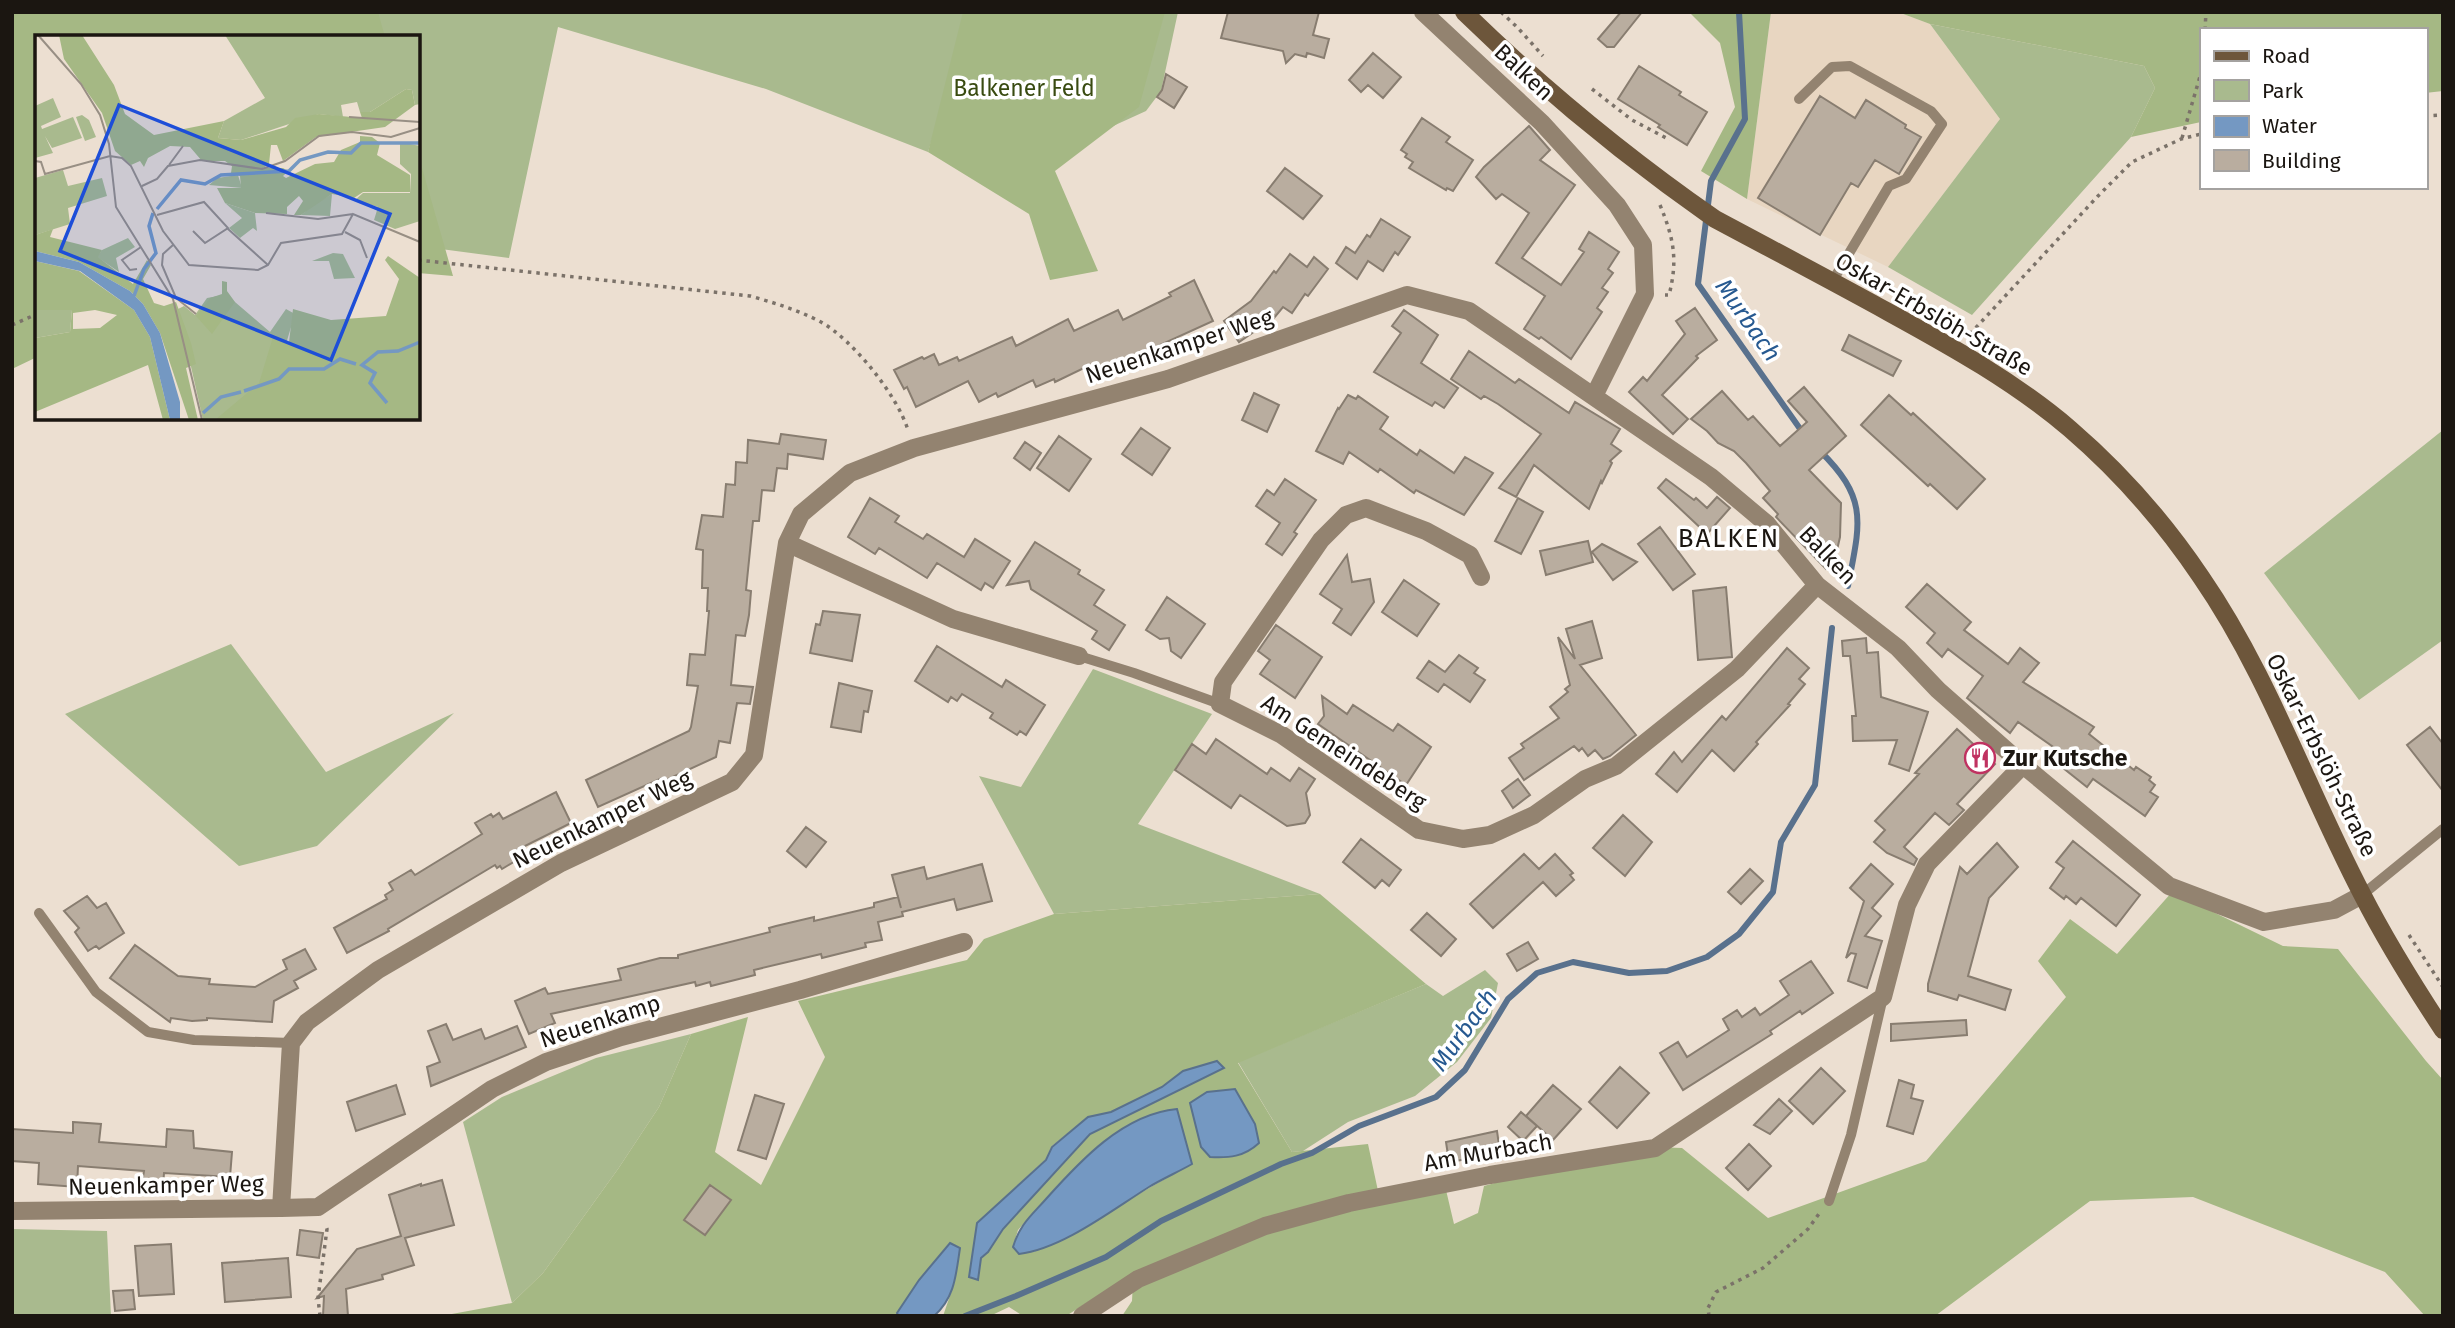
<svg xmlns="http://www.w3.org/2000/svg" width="2455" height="1328" viewBox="0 0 2455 1328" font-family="'Fira Sans',sans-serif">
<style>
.built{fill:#e8d6c1}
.green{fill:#a9ba8e}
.forest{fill:#a5b884;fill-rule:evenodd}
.water{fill:#7498c2;stroke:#59718d;stroke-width:2}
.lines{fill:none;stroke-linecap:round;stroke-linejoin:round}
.stream{stroke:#59718d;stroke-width:6}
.building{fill:#b9ad9f;stroke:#887d70;stroke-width:2}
.path{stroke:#7b7269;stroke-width:3.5;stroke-dasharray:3.5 5;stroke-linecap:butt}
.service{stroke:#938370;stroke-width:10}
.minor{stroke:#938370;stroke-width:18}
.secondary{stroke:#6d563b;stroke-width:18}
.labels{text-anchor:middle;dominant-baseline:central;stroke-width:7;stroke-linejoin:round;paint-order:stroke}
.street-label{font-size:23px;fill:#1b1611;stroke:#fff}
.park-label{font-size:23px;fill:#394b11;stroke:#fff}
.poi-label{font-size:23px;font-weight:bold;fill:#1b1611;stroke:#fff;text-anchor:start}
.water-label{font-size:24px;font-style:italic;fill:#265990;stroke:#fff}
.quarter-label{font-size:26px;letter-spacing:2px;fill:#1b1611;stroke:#fff}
.inset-river{fill:none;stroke:#7498c2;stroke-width:3.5}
.inset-road{fill:none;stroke:#988f84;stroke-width:2}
.view{fill:#1d4ed8;fill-opacity:0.15;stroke:#1d4ed8;stroke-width:3.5}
.inset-edge{fill:none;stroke:#1b1611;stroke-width:3.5}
</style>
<rect width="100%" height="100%" fill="#ecdfd1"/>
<!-- built -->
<path class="built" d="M1771 12H1898L1930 24 2000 119 1888 267 1747 199Z"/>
<!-- green -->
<path class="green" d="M374 12H1178L1161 91 1146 111 1078 142 932 139 928 152 766 89 558 27 509 258 418 246V37H375Z
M1930 24 2144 66 2155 88 2131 137 1972 315 1888 267 2000 119Z
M2443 430V640L2359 700 2264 573Z
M231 644 326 772 454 713 317 846 239 866 65 714Z
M1093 669 1212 714 1138 824 1320 894 1054 914 979 776 1021 787Z
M1485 970 1498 983 1491 1018 1457 1062 1415 1096 1348 1122 1303 1151 1292 1152 1238 1062 1426 984 1443 996Z
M691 1034 659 1107 618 1169 543 1273 512 1303 463 1122 502 1097 596 1058Z
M12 1229 107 1231 111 1316H12Z"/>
<!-- forest -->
<path class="forest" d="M12 12H378L385 37H37V357L12 369Z
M963 12H1165L1139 107 1055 171 1098 271 1050 280 1029 214 928 152Z
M1689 12H1771L1747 199 1701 171 1735 107 1720 43Z
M1898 12H2443V91L2425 93V30H2201V122L2131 137 2155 88 2144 66 1930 24Z
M418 154 453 276 418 273Z
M2172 892 2283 946 2338 949 2426 1061 2443 1080V1316H2425L2385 1272 2193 1197 2090 1201 1935 1316H1122L1132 1301 1133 1281H1121L1066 1316H1023L1009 1307 990 1316H943L954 1284 960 1248 950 1243 919 1280 897 1313 899 1316H441L512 1303 543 1273 618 1169 659 1107 691 1034 748 1017 715 1152 761 1185 825 1057 798 1001 967 960 984 939 1054 914 1320 894 1426 984 1238 1063 1292 1152 1368 1144 1381 1205 1446 1190 1454 1224 1478 1213 1484 1186 1627 1146 1682 1148 1768 1218 1926 1161 2066 997 2038 961 2070 919 2117 954ZM1223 1068 1090 1134 1003 1229 988 1252 980 1258 978 1279 969 1277 977 1223 1046 1159 1052 1146 1088 1117 1111 1112 1162 1087 1183 1071ZM1177 1109 1192 1164C1138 1193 1088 1226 1033 1252L1013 1247 1018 1230 1058 1185 1100 1144Z"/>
<!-- water -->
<path class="water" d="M1217 1061 1224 1068 1090 1134 1003 1229 988 1252 981 1258 978 1280 969 1277 977 1223 1046 1160 1052 1147 1088 1117 1111 1112 1162 1087 1183 1071Z
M1235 1089 1255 1124 1259 1143C1244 1157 1229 1158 1210 1157L1201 1147 1190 1103 1207 1092Z
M1177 1109 1192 1164C1178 1172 1162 1179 1149 1187 1112 1210 1062 1249 1019 1254L1013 1247C1020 1224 1031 1216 1046 1199 1080 1161 1123 1114 1177 1109Z
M950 1243 960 1248C956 1274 955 1298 934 1316H899L897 1313 919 1280Z"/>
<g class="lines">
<!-- stream -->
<path class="stream" d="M1739 12 1745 119 1711 181 1698 284 1803 433
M1820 451C1869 499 1860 523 1848 586
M965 1316 1016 1296 1106 1257 1161 1221 1281 1164 1312 1153 1359 1126 1436 1097 1465 1070 1508 999 1537 973 1573 962 1629 973 1667 971 1707 957 1739 934 1773 892 1781 842 1815 785 1832 628"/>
</g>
<!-- building -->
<path class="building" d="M1228 12H1319L1313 35 1329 39 1324 58 1307 53 1306 57 1295 54 1286 63 1283 51 1221 38Z
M1621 12H1642L1614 47H1607L1598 39Z
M1373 53 1401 77 1383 98 1368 85 1361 92 1349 80Z
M1639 66 1681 92 1679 95 1707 112 1687 145 1658 127 1660 125 1618 99Z
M1166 74 1187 87 1174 108 1157 97 1162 90Z
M1820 96 1855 118 1866 100 1906 125 1905 128 1921 137 1899 174 1875 160 1858 187 1851 183 1820 235 1758 198Z
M1422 118 1450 137 1446 142 1473 160 1453 191 1447 188 1446 190 1409 168 1413 162 1405 157 1407 154 1401 150Z
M1529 126 1550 150 1540 160 1575 185 1522 258 1561 285 1584 252 1579 249 1589 232 1619 252 1608 269 1613 273 1602 288 1608 292 1597 308 1602 312 1571 359 1541 337 1539 339 1524 329 1545 296 1496 263 1529 213 1502 194 1496 199 1476 177 1484 167Z
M1285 168 1322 196 1303 219 1267 191Z
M1381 219 1410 237 1398 255 1395 252 1383 271 1368 261 1357 279 1336 263 1346 247 1355 253 1367 235 1370 237Z
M1290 254 1307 267 1314 257 1328 269 1308 296 1305 294 1292 313 1283 307 1274 318 1239 342 1224 321 1251 301 1274 271 1276 273Z
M1194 280 1213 321 1112 367 1111 364 1094 372 1090 365 1055 382 1054 379 1036 387 1033 380 998 397 996 393 979 402 968 381 916 407 907 387 904 389 894 370 922 357 924 359 934 354 939 365 957 357 959 361 1012 337 1016 346 1068 319 1074 331 1118 310 1123 320 1171 296 1169 293Z
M1695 308 1717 340 1696 356 1698 358 1662 395 1688 419 1673 434 1629 392 1643 377 1647 381 1685 334 1676 321Z
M1404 310 1438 335 1421 363 1458 388 1444 408 1435 402 1432 406 1374 372 1401 333 1392 326Z
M1849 335 1901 361 1893 376 1842 350Z
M1469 351 1515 383 1519 379 1569 413 1575 402 1620 429 1611 444 1621 451 1610 461 1612 463 1602 483 1601 481 1589 509 1534 465 1516 497 1499 488 1541 434 1498 404 1484 396 1481 399 1451 379Z
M1804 387 1846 436 1809 470 1841 503 1840 537 1834 563 1826 569 1776 517 1778 514 1763 498 1770 491 1746 463 1734 451 1718 443 1707 431 1691 419 1722 391 1748 420 1753 416 1780 446 1807 422 1788 401Z
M1254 393 1279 405 1267 432 1242 420Z
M1348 395 1356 399 1358 396 1388 417 1380 429 1417 455 1420 450 1454 473 1465 457 1493 473 1464 515 1416 490 1414 493 1380 469 1378 472 1349 452 1343 464 1316 451 1338 408 1339 409Z
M1889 395 1911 415 1913 413 1985 479 1957 509 1930 484 1928 486 1861 425Z
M1141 428 1170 448 1152 475 1122 454Z
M781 434 826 440 823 459 788 454 787 469 777 468 774 491 762 490 759 521H753L746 590 751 591 749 615 745 636 736 635 731 685 753 687 750 704 737 703 730 743 719 741 716 757 664 781 662 778 598 807 586 780 689 731 691 727 698 686 687 685 690 654 705 655 709 611H707L708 588H702L703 550 696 549 702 515 723 517 726 484 735 485 736 462 747 463 748 440 779 444Z
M1059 436 1091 459 1069 491 1037 468Z
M1025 442 1041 453 1030 470 1014 458Z
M1285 479 1316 500 1294 532 1297 534 1282 555 1266 544 1280 523 1256 506 1267 490 1274 495Z
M1666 479 1694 500 1696 498 1707 508 1717 497 1730 508 1707 534 1658 488Z
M870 498 899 516 895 522 923 539 927 534 964 557 975 539 1010 561 993 588 985 583 981 590 937 563 927 578 879 548 875 554 848 537Z
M1518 498 1543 512 1521 554 1495 541Z
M1660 527 1695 574 1673 590 1638 544Z
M1588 541 1593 562 1546 575 1540 551Z
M1035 542 1080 570 1078 574 1104 590 1094 605 1125 625 1109 650 1092 639 1097 631 1031 589 1029 581 1007 585Z
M1602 544 1637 562 1613 580 1592 552Z
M1347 555 1352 582 1370 579 1374 602 1351 635 1333 623 1342 609 1320 594Z
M1404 580 1439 604 1417 636 1382 612Z
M1927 584 1971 622 1964 630 2008 664 2020 648 2039 663 2023 682 2094 727 2089 734 2134 770 2136 767 2151 777 2149 780 2155 785 2150 792 2158 797 2145 816 2093 779 2087 787 2053 760 2059 751 2018 722 2010 733 1967 698 1983 676 1948 649 1942 657 1927 643 1935 633 1906 607Z
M1726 587 1732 657 1698 660 1693 591Z
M1167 597 1205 624 1181 658 1171 651 1169 638 1160 639 1146 630Z
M823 611 860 615 852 661 810 653 816 624 820 625Z
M1592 621 1602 658 1580 665 1636 735 1610 756 1603 759 1595 750 1588 756 1582 748 1579 751 1574 746 1524 780 1509 758 1524 748 1521 744 1559 718 1550 707 1568 692 1565 689 1570 685 1558 637 1575 659 1566 629Z
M1276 625 1322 657 1295 698 1260 674 1270 660 1258 651Z
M1866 638 1867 653 1878 652 1881 697 1928 712 1909 771 1889 764 1897 740 1853 741 1852 716H1856L1850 656H1843L1842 641Z
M937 646 1002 687 1006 680 1045 705 1026 735 1020 731 1017 735 990 718 993 713 962 694 957 701 951 697 948 702 915 681Z
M1787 648 1809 668 1799 679 1805 684 1788 704 1790 705 1756 742 1758 744 1734 771 1712 750 1677 792 1656 774 1674 752 1682 762 1722 716 1726 720Z
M1459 655 1478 668 1474 673 1485 680 1470 702 1444 684 1438 692 1417 678 1429 661 1445 672Z
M839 683 872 691 868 712 864 711 861 732 831 727Z
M1322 696 1347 714 1353 705 1393 731 1398 724 1431 747 1406 785 1318 724 1324 716Z
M2430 727 2443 744V791L2407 745Z
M1957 729 1995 764 1957 804 1964 810 1949 825 1935 813 1904 847 1917 859 1914 865 1887 853 1874 842 1885 830 1875 821 1919 774 1915 773Z
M1216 739 1267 774 1271 768 1290 781 1299 768 1315 779 1306 793 1310 815 1305 823 1287 826 1240 795 1231 808 1175 770 1192 744 1206 754Z
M1518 779 1530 795 1513 808 1502 791Z
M556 792 571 823 513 852 517 860 502 869 500 866 497 868 495 865 388 929 389 931 347 953 334 928 387 899 385 895 393 890 389 883 411 870 415 875 482 834 475 823 491 814 493 817 499 813 503 819Z
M1623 815 1652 842 1625 876 1593 848Z
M806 827 826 842 806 867 787 851Z
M1361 839 1401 870 1389 886 1382 880 1375 888 1343 862Z
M2073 841 2140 895 2116 926 2081 898 2076 904 2066 896 2064 899 2050 888 2064 868 2056 862Z
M1997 843 2018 867 1989 898 1968 976 2011 990 2005 1010 1959 995 1957 1000 1928 991V984L1960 867 1967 874Z
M1524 854 1539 869 1555 854 1573 873 1570 875 1574 880 1556 896 1543 882 1493 928 1470 904Z
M982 864 992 901 957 910 954 899 902 912 903 916 878 922 882 940 865 943 866 947 822 958 821 954 800 959 754 970 755 975 711 986 710 982 696 986 695 982 551 1014 555 1023 529 1034 515 1001 545 988 548 994 621 980 618 969 660 958H678V955L770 932 769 928 776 926 814 917V921L874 907V903L898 897 901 908 892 875 924 867 927 879Z
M1871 864 1893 884 1872 908 1881 916 1865 936 1882 941 1867 988 1848 981 1856 954 1851 953 1846 958 1864 901 1850 888Z
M1750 869 1763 881 1741 904 1728 892Z
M87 896 97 908 106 903 124 933 99 949 96 946 88 951 75 932 79 928 64 911Z
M1427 913 1456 939 1441 956 1411 930Z
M1528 942 1538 959 1517 971 1507 954Z
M135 945 178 976 210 979 209 984 255 987 287 969 283 960 305 949 316 969 294 981 298 988 274 1001 272 1022 207 1018V1020L192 1021 171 1018 170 1022 110 978Z
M1811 961 1833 993 1802 1014 1800 1011 1770 1031 1772 1034 1683 1090 1660 1053 1678 1042 1687 1057 1729 1030 1723 1019 1737 1010 1742 1017 1755 1008 1760 1015 1789 995 1780 981Z
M1966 1020 1967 1035 1891 1041V1024Z
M446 1024 453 1040 481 1029 485 1039 517 1026 526 1047 431 1086 427 1067 440 1062 428 1031Z
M1620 1067 1649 1093 1617 1128 1589 1102Z
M1821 1068 1845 1091 1813 1124 1789 1101Z
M1899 1080 1914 1085 1911 1098 1923 1101 1913 1134 1887 1126Z
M396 1085 405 1114 356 1131 347 1102Z
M1553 1085 1581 1109 1553 1140 1526 1116Z
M755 1095 784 1104 766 1159 738 1150Z
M1779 1099 1792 1111 1770 1134 1754 1125Z
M1521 1112 1537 1126 1523 1141 1508 1127Z
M73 1122 101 1124 99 1142 166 1147 167 1129 193 1131 194 1148 232 1152 230 1177 164 1173 163 1186 142 1183 144 1171 78 1166 77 1187 38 1184 39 1163 12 1161V1129L73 1133Z
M1497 1131 1500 1152 1485 1153 1486 1156 1449 1162 1446 1142Z
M1749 1144 1771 1166 1748 1190 1726 1168Z
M442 1180 454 1225 405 1238 414 1265 382 1275 383 1279 346 1289 348 1316H323L324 1296 317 1298 357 1249 401 1236 389 1195 421 1184V1186Z
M710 1185 731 1200 705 1235 684 1220Z
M300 1230 323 1233 319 1258 297 1255Z
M171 1244 174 1294 139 1296 135 1246Z
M288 1258 291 1297 225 1302 222 1263Z
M133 1290 135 1309 115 1311 113 1291Z"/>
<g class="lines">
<!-- path -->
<path class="path" d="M1501 12 1518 28 1543 56
M2205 30 2206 12
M1592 89 1632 120 1670 140
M2425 116 2443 115
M2182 138 2201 73
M1660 205C1674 239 1678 260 1669 295H1665
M418 260 750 296C775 303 798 310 821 322 853 340 897 395 908 430
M12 325 37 314
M1970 334 2098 196 2132 162 2181 139 2201 134
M2285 681 2306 717 2325 766
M2409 935 2443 987
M320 1316 318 1298 327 1229 325 1224
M1709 1316 1708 1308 1716 1292 1763 1268 1808 1229 1821 1211"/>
<!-- service -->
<path class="service" d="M1799 99 1832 67 1850 66 1931 111 1942 124 1906 179 1889 186 1832 282
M1079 656 1134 673 1220 704
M2362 895 2443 829
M39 913 96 992 148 1032 194 1040 291 1043
M1829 1201 1851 1135 1883 997"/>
<!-- minor -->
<path class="minor" d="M1423 12 1542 123 1617 205 1643 245 1645 294 1594 396
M787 543 953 619 1079 656
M1481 577 1470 555 1426 531 1366 508 1346 515 1321 540 1223 682 1220 704 1282 735 1419 830 1463 839 1490 835 1534 815 1585 779 1616 766 1737 669 1817 585
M281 1208 318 1207 492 1089 546 1062 621 1037 800 990 964 942
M12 1211 281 1208 291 1043 307 1022 378 970 561 863 732 782 754 755 787 543 801 514 850 473 914 448 1168 379 1407 295 1469 311 1711 477 1767 524 1817 585 1898 648 1938 690 2023 765 2169 886 2264 922 2334 910 2362 895
M1082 1316 1138 1279 1265 1226 1349 1203 1490 1175 1655 1148 1883 997 1907 905 1927 864 2023 765"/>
<!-- secondary -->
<path class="secondary" d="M1464 12C1542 88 1626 157 1715 219 1773 250 1832 281 1890 313 1952 347 2015 382 2070 429 2120 472 2164 522 2201 577 2268 674 2307 789 2362 894 2386 941 2414 986 2443 1030"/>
</g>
<!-- icons -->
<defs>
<g id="restaurant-ring" transform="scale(1.575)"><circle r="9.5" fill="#fff" stroke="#c03261" stroke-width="1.5"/><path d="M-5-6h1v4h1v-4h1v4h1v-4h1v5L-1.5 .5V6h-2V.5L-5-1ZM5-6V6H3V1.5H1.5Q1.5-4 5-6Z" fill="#c03261"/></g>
</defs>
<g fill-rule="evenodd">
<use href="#restaurant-ring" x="1980" y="758"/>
</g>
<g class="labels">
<!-- street labels -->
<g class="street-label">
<text transform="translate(1524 72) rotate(43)">Balken</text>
<text transform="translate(1934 314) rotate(30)">Oskar-Erbslöh-Straße</text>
<text transform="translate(1179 346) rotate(-18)">Neuenkamper Weg</text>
<text transform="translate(1828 555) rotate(46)">Balken</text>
<text transform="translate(1344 752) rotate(33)">Am Gemeindeberg</text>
<text transform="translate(2322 755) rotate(64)">Oskar-Erbslöh-Straße</text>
<text transform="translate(602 819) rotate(-26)">Neuenkamper Weg</text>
<text transform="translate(600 1021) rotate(-18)">Neuenkamp</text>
<text transform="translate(1488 1152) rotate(-10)">Am Murbach</text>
<text transform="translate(166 1185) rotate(-1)">Neuenkamper Weg</text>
</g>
<!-- park labels -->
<g class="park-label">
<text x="1024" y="88">Balkener Feld</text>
</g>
<!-- poi labels -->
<g class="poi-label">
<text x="2003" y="758">Zur Kutsche</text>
</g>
<!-- water labels -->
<g class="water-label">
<text transform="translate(1748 320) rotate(55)">Murbach</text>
<text transform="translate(1464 1030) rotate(-54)">Murbach</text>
</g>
<!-- quarter labels -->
<g class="quarter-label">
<text x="1729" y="538">BALKEN</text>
</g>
</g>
<!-- overview -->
<g transform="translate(35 35)">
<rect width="385" height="385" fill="#ecdfd1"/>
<path d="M190 0H385V69L380 70 377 55 371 54 335 77H325L322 67 306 70 308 82 284 79 206 105 183 103 189 86 230 63ZM18 63 26 82 6 91 7 94 38 82 47 103 17 113 10 101 18 118 0 123V71ZM47 80 54 85 61 102 50 106 41 82ZM365 107 385 111V186L360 194 339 185 343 172 320 165 328 158H375L376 139 365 129ZM28 135 33 151 67 143 72 161 33 173 35 189 0 200V143ZM203 140 207 153 174 150 182 143ZM297 159 295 181 266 180 280 169ZM190 168 220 178 222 196 218 193 205 203 194 193 207 183ZM93 203 100 212 81 223 84 237 62 222 67 215ZM298 218 308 219 320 243 299 244 294 226H277ZM183 261 200 267 235 297 251 274 260 279 244 332 185 385H168L143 274 149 271 160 280 172 263ZM0 275H37L35 297 0 303Z" fill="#a9ba8e"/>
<path d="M24 0H47L79 50 90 79 119 100 189 86 183 103 206 105 251 92 260 83 284 79 327 83 325 77H335L371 54 377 55 380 70 350 92 281 102 248 126 242 110H236L234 129 228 133H248L253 136 248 141 251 143 280 129 299 127 306 115 325 107V101L337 102 345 108 342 120 375 140V157H328L319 163 297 159 266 180H259L268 166 264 161 252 172V179L220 178 190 168 182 153H206L205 141 196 138 197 131 190 126H167L155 112 135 111 113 123 109 132 105 126 96 130 80 116 67 78 29 24ZM18 194 15 202 67 215 63 222 98 249 112 225 116 230 108 244 119 268 129 271 141 267 156 308 161 329 151 333 163 385H154L125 298 108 269 95 256 44 227 0 216V200ZM353 221 385 243V385H180L224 348 238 302 254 307 258 274 296 285 351 281 364 244 350 225ZM0 226 44 236 99 275 115 302 135 385H128L113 330 0 377V303L35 297 37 275H0ZM60 275 82 280 65 293 38 294V278ZM187 246 192 247V256L200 267 177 299 161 281 175 263 187 259Z" fill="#a5b884" fill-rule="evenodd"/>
<path d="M0 216 44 227 95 256 108 269 125 298 145 367V385H135L115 302 99 275 45 236 0 226Z" fill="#7498c2"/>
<path class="inset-river" d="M122 174 146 145 170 149 186 140 254 136 265 125 293 117 316 118 326 108H385M99 261 109 234 121 218 114 191 118 178M209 356 244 344 254 334H289L305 324 321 329M352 368 335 348 340 338 327 330 343 317 363 316 385 307M168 378 186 362 206 357"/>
<path class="inset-road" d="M3 0 46 49 65 80 74 109 81 172 138 264 167 385M314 82 385 87M0 126 6 127 10 139 75 121 87 123 96 131 128 196 154 230 223 235 233 230 246 208 307 199 318 179 385 207M134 130 148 111M107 151 122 144 133 131 165 125 227 134 250 126 284 101 317 97 356 102 385 93M231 178 283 184 318 179M122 180 169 167 193 193 170 208 158 196M193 194 233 230M310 197 325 205 332 223M138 210 128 219 127 230 141 263 161 279M102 234 95 235 87 225 106 212"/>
<path class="view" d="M84 70 355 179 296 325 25 216Z"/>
<rect width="385" height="385" class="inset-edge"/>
</g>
<!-- border -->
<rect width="2455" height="1328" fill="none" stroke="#1b1611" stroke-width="28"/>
<!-- legend -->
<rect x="2200" y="28" width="228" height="161" fill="#ffffff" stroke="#a4a2a0" stroke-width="2"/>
<rect x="2214" y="51" width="35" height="10" fill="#6d563b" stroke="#a4a2a0" stroke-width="2"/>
<text x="2262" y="63" font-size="21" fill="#1b1611">Road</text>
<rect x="2214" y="80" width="35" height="21" fill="#a9ba8e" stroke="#a4a2a0" stroke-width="2"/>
<text x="2262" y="98" font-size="21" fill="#1b1611">Park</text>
<rect x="2214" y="116" width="35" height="21" fill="#7498c2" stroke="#a4a2a0" stroke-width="2"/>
<text x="2262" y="133" font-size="21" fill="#1b1611">Water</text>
<rect x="2214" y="150" width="35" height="21" fill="#b9ad9f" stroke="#a4a2a0" stroke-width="2"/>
<text x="2262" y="168" font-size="21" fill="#1b1611">Building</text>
</svg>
